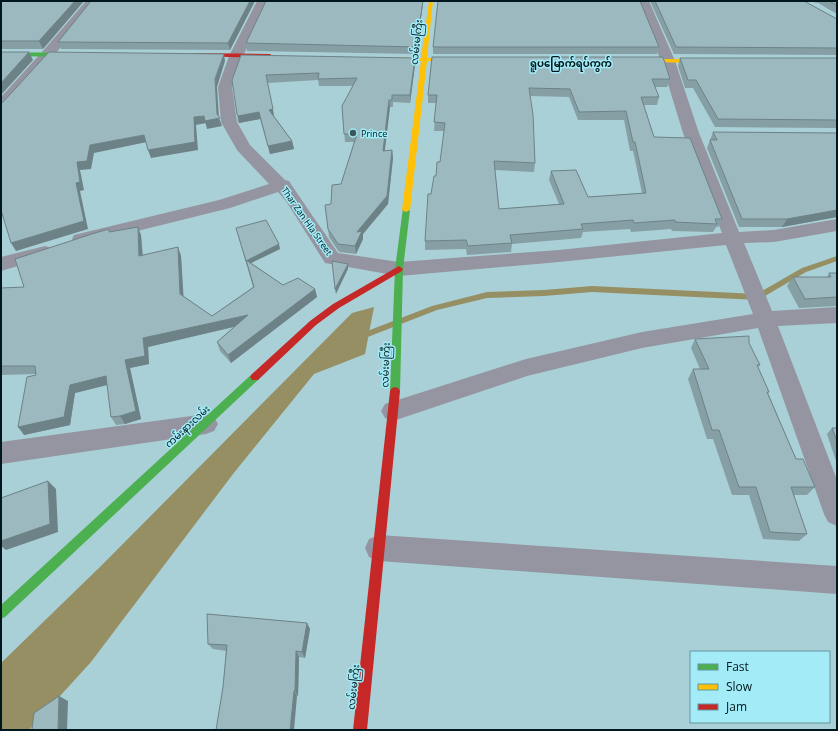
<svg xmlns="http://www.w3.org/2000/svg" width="838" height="731" viewBox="0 0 838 731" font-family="'Open Sans','Noto Sans Myanmar',sans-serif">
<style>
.water{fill:#958f63}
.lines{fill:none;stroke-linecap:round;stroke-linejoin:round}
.stream{fill:#958f63;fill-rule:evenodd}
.street{fill:#9495a0;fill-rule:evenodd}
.fast{fill:#4caf50;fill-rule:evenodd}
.slow{fill:#ffc107;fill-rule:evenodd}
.jam{fill:#c62828;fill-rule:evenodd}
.wall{fill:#869fa5;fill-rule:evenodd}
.shaded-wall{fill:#6d8286}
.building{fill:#9cb9c0;stroke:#6d8286;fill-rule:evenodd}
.poi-dot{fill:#3b585e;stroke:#a3ebf6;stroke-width:1.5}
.labels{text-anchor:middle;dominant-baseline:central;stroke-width:3;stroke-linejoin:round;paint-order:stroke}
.far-poi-label{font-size:9px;fill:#00181d;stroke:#a3ebf6;text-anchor:start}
.far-street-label{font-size:9px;fill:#00181d;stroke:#a3ebf6}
.street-label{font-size:10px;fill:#00181d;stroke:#a3ebf6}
.far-quarter-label{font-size:10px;font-weight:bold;fill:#00181d;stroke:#a3ebf6}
</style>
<rect width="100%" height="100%" fill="#a9d0d6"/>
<!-- water -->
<path class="water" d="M374 307 365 354 314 374 233 474 91 662 29 730H1V663L103 564 352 313Z"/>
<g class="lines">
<!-- stream -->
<path class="stream" d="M837 256V261L806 272 758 300 592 292 544 296 487 298 437 310 360 340 356 337 357 335 432 306 487 292 544 290 592 286 757 294 802 268Z"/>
<!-- street -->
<path class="street" d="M86 1H98L52 58 6 109 1 110V97L42 52Z
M257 1H269L243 56 232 87 237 122 250 145 285 180 289 181C304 204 322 229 338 253L399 262 559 250 722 233 683 133 661 61 637 1H649L675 61 699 133 739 232 774 230 837 219V231L774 242 744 243 772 311 837 307V323L778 326 837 480V526L828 522 824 514 758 328 642 348 527 376 393 421 385 418 381 411 385 404 526 359 642 332 753 314 726 245 559 262 399 276 325 263 286 201 278 192 230 208 81 245 74 243 72 239 74 235 219 200 269 184 237 150 221 122 218 87 229 56Z
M45 246 52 248 54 252 52 256 1 271V257Z
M206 414 214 417 218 424 214 431 206 434 1 464V442Z
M379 535 837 566V594L379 561 369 557 365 548 369 539Z"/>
<!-- fast -->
<path class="fast" d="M1 52 76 53 79 55 76 57 1 56Z
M403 208H406L410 210 403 269 400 391 398 394H392L390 391 395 269Z
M255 373 258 374 260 377 258 380 5 617 1 619V605L252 374Z"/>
<!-- slow -->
<path class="slow" d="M429 1H433L427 58H462L465 60 462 62 427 61 410 210 406 212 402 210 421 61H384L381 59 384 57 421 58Z
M634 59H710L713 61 710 63 632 62V60Z"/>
<!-- jam -->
<path class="jam" d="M194 53 270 54 273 56 270 58 192 56 191 55Z
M399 266 403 269 402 271 339 308 316 325 258 380H252L250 377 252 374 310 321 333 304Z
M395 387 398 388 400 391 367 730H353L390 391 392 388Z"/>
</g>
<!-- wall -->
<path class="wall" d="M1 1H84L43 49H1Z
M255 1 230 50 61 49 58 42Z
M266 1H423L416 54 247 51 246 43Z
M650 1H804L837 19V55L674 54Z
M805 1H837V14L818 3Z
M433 47H659L657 54H433Z
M241 55 415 58V65L410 103 393 102V107H390L384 151 392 150 393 158 388 204 363 234V239L356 254 339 252 329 237 325 205 331 204 341 184 354 142H345L342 106 353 86H319L318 80 267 83 274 116 292 141 294 149 270 154 260 119 239 123 238 122 237 114Z
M432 57 670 79 667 87H655L659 97 657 105H644L654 137 722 219 718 227H716L713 232 672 231 671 229 631 232 630 229 583 232 581 238 512 244 511 252 467 255 466 249 425 250V241L431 194 440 162 444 131H434L436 103H428V95ZM530 96 569 97 578 120H624L630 151H633L642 193 588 197 551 171 549 180 559 204 499 209 495 170 534 172 535 163Z
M680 58H837V128L715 127 693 88H685L678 66Z
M713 132 837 133V217L782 227H739L707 148Z
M236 228 280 249 251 263 283 285 315 289 317 297 231 363 220 351 217 342 234 327 148 347 149 364 130 368 141 419 125 424 116 425 111 417 107 385 75 393 70 425 24 435 36 374 1 375V288L24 287 109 229 110 232 141 235 143 256 178 247 181 256 183 296 212 316 253 287Z
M829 273H837V306L799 308 787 286 793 277H827Z
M695 339 749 343 760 365 758 367 769 392 768 393 796 459 815 487 807 495H793L807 534 799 541 763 539 749 495H732L713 439H707L688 379 693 369H700L691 348Z
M832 428H837V464L827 434Z
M307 623 310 629 305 658 299 657 298 696 223 687 226 651 213 649 208 644Z"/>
<!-- shaded-wall -->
<path class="shaded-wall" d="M75 1H84L43 49 39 41Z
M250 1H255L230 50 228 43Z
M423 1V3L416 54V47Z
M29 52 33 60 1 95V83Z
M224 54 225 61 217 87 219 118 222 126 207 129 205 121 217 114 215 79Z
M415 58V65L410 103V95Z
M389 100 390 107 384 158 383 151Z
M273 109 274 117 269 110Z
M259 112 260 119 239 123 238 116Z
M204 116 206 123 196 125 198 150 151 158 148 150 194 117Z
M144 135 147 142 94 153 91 169 80 170 84 190 80 191 88 229 16 251 11 243 76 183 77 162 90 145Z
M292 141 294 149 270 154 268 146Z
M392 150 393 158 388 204 363 234V239L356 254 355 246 357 232Z
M1 207 4 212 1 220Z
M837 210V217L782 227 787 219Z
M138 227 141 235 143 265 139 256Z
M279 244 280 249 247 265 246 261Z
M178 247 181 256 184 303 180 294Z
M348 264V269L336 294 335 289Z
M315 289 317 297 231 363 228 355Z
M248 315 250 323 148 347 149 364 130 368 141 419 125 424 120 416 125 360 143 338Z
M106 376 111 384 75 393 70 425 24 435 18 427 70 385Z
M48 481 56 489 58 532 6 550 1 546V541Z
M307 623 310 629 305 658 302 652Z
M296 651 299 657 298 696 295 691Z
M294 691 297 696 294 730H290Z
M59 696 68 701 67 730H58Z"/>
<!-- building -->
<path class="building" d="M1 1H75L39 41H1Z
M91 1H250L228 43 58 42Z
M266 1H423L416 47 246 43Z
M438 1H640L659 47H433Z
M655 1H804L837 19V48L676 47Z
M829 1H837V5Z
M1 52H29L1 83Z
M49 52 224 54 215 79 217 114 220 118 205 121 204 116 194 117 195 142 148 150 144 135 90 145 87 161 77 162 80 182 76 183 84 221 11 243 1 210V103L3 102Z
M241 55 415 58 410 95H392V100H389L383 151 392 150 387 196 357 232 362 231 355 246 338 244 328 229 325 205 331 204 332 185 341 184 357 134H344L342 106 357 78 318 79 319 73 266 75 273 109 269 110 292 141 268 146 259 112 238 116 237 114 232 80Z
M432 57H663L670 79H652L659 97H641L654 137 690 138 722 219H715L717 224 675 222V220L634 223 633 220 581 224 583 229 510 235 512 243 468 246 466 240 425 241 428 194H431L434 176H436L437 162H440L445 123 434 122 437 95H428ZM529 88 570 89 579 112 626 111 633 142H635L646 193 588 197 576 170 551 171 564 204 499 209 494 161 535 163 533 115Z
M680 58H837V120L718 119 696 80H688Z
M713 132 837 133V210L787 219H742L710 140H717Z
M266 220 279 244 246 261 236 228Z
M138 227 139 256 178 247 180 294 212 316 254 287 246 260 283 285 298 278 315 289 228 355 217 342 248 315 143 338 145 356 125 360 136 411 120 416 111 417 106 376 70 385 64 417 18 427 27 377 36 375 35 366H1V288L24 287 15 259 95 233 109 229V232Z
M332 261 348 264 335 289Z
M829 273H837V297L805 299 793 277H831Z
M749 336V343L760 365H757L769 392H767L796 459H803L815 487H791L807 534 770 532 756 487H739L719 430H712L693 369H709L695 339Z
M832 428H837V441Z
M48 481 50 524 1 541V498Z
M207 614 307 623 302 652 296 651 295 691H294L290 730H216L223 687 227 645 208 644Z
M59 696 58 730H31L32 729 34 713Z"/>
<!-- markers -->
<circle class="poi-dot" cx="353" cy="133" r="4"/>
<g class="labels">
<!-- far-poi labels -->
<g class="far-poi-label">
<text x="361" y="133">Prince</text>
</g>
<!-- far-street labels -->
<g class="far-street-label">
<text transform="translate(307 221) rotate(55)">Thar Zan Hla Street</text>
</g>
<!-- street labels -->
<g class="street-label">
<text transform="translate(416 42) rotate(-84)">လမ်းမကြီး</text>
<text transform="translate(385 365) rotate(-88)">လမ်းမကြီး</text>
<text transform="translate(187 426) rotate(-43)">ကမ်းနားလမ်း</text>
<text transform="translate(353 687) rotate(-84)">လမ်းမကြီး</text>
</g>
<!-- far-quarter labels -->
<g class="far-quarter-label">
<text x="571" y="63">ရူပမြောက်ရပ်ကွက်</text>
</g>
</g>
<!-- border -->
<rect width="838" height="731" fill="none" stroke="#00181d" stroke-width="4"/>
<!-- legend -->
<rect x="690" y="651" width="140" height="72" fill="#a3ebf6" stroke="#62979f"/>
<rect x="698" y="664" width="20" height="6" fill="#4caf50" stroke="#62979f"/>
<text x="726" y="671" font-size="12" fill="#00181d">Fast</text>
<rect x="698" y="684" width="20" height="6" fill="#ffc107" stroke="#62979f"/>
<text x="726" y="691" font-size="12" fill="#00181d">Slow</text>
<rect x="698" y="704" width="20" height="6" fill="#c62828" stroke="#62979f"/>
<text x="726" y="711" font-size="12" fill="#00181d">Jam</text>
</svg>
